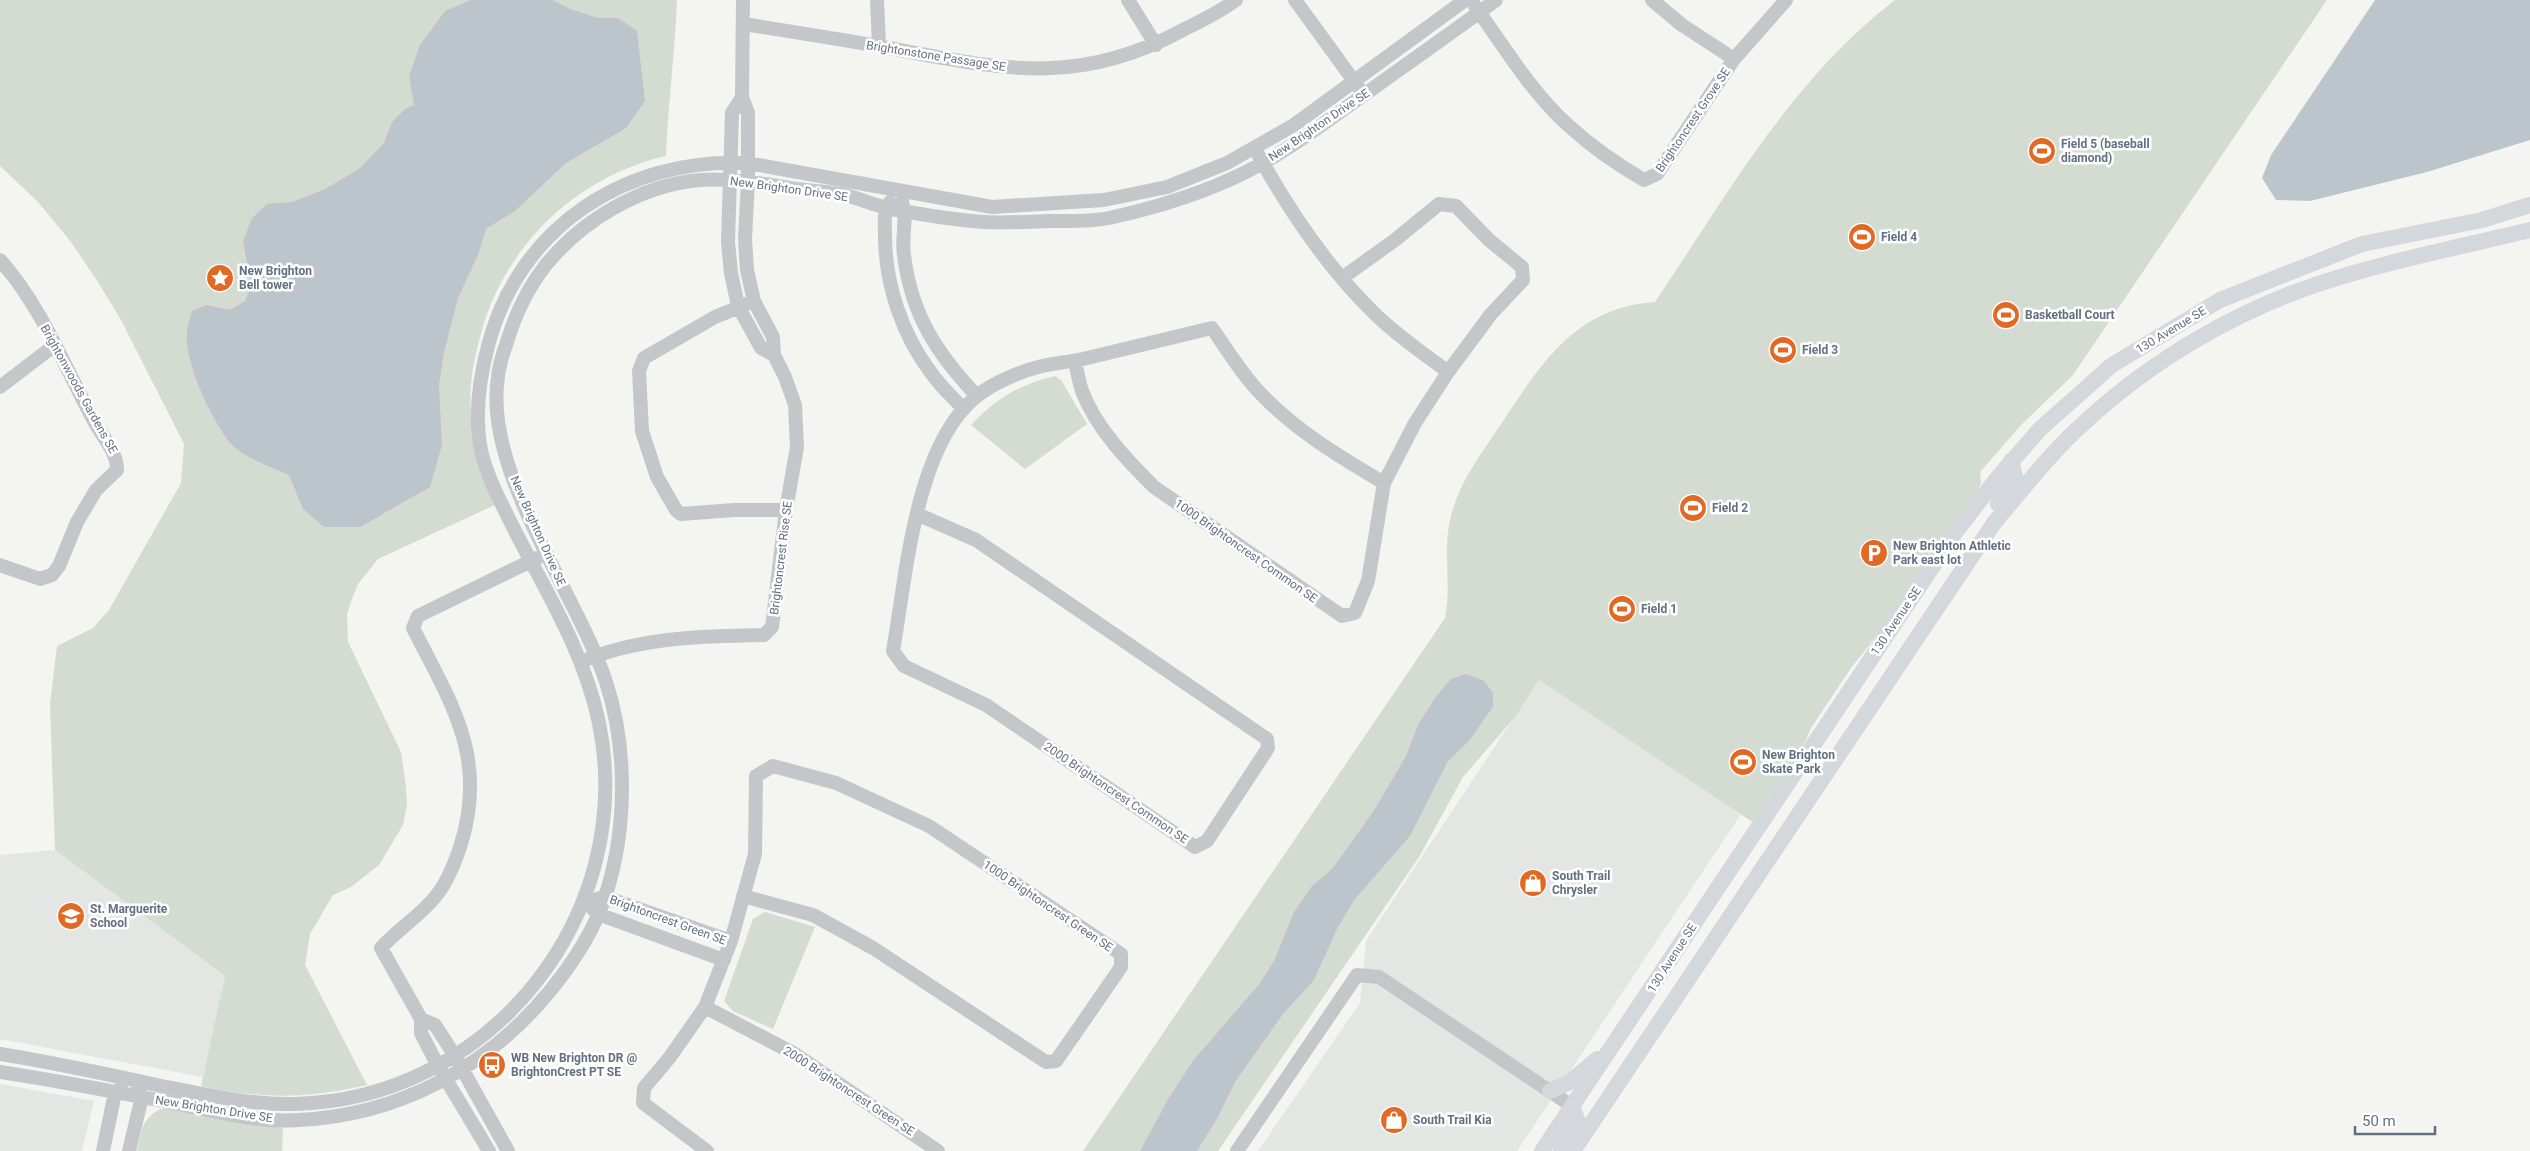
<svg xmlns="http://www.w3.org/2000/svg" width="2530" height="1151" viewBox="0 0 2530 1151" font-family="Roboto,sans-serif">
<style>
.built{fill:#e4e6e4}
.green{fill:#d4dbd1}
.water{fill:#bdc5cc}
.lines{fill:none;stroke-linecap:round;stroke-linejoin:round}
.minor{stroke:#c4c6ca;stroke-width:14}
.major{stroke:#d4d7dc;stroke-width:16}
.labels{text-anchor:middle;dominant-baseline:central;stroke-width:5;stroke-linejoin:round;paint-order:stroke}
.street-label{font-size:12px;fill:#637081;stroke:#fff}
.poi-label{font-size:12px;font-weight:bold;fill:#637081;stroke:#fff;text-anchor:start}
</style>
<rect width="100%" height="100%" fill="#f4f4f0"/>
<!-- built -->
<path class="built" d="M1539 680 1741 814 1517 1151H1258L1360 1003 1366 941Z
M55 850 225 976 203 1077 0 1039V855Z
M0 1084 94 1101 82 1151H0Z"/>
<!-- green -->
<path class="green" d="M0 0H677C675 52 668 104 666 156 574 177 501 249 479 341 472 367 468 394 472 420 476 447 489 478 497 504L378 559 358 584 352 599 347 614 348 642 401 752 406 787 407 805 403 825 379 865 351 887 333 895 310 934 305 965 367 1085C305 1099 263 1099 201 1086L225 976 55 850 50 704 57 646 93 628 109 610 181 483 184 444 121 320 98 282 71 242 38 202 0 166Z
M1895 0H2327L2073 375 2022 424 1980 472 1981 483 1976 495 1886 624 1851 668 1811 728 1803 747 1754 823 1539 680 1515 717 1463 777 1419 857 1218 1151H1083L1445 618C1452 584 1442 550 1451 516 1460 481 1479 457 1499 427 1540 366 1574 307 1655 302 1727 195 1792 79 1895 0Z
M1055 376 1061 380 1087 424 1025 469 971 425C995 399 1021 384 1055 376Z
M765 912 815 927 773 1029 733 1011 724 1001 753 919Z
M160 1109H174L283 1125 282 1151H137C142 1130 141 1120 160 1109Z"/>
<!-- water -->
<path class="water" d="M471 0H553L570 9 598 18H618L637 31 645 101 626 128 566 163 515 211 486 229 478 255 458 298 444 352 439 385 442 445 430 487 360 527H324L303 509 289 475C273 468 243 457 231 444 213 423 184 362 187 334 187 326 190 319 192 311L206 305 230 310 245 301 251 287 243 241 252 218 267 204 292 202 325 189 359 169 384 143 392 122 405 109 414 105 409 76 420 45 445 11Z
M2375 0H2530V140L2427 172 2310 201 2276 200 2262 178 2271 155Z
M1466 674 1483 680 1493 693V707L1469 741 1448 761 1410 836 1354 900 1337 929 1314 980 1283 1014 1235 1082 1218 1117 1197 1151H1140L1167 1101 1192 1062 1260 983 1274 961 1294 912 1311 887 1333 868 1375 809 1406 756 1418 725 1435 698 1451 679Z"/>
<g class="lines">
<!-- minor -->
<path class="minor" d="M877 0 879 46
M1128 0 1156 45
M1295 0 1359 88
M1652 0 1682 25 1734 59
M1475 6C1504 47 1532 93 1569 126 1592 147 1618 165 1644 180L1657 174 1734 59 1786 0
M743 24C788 31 833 38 878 46 995 67 1072 90 1183 30 1201 21 1220 12 1236 0
M742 97 732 113 728 242 731 273 738 306 761 348 774 355
M1259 156C1290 212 1328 268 1374 313 1396 335 1423 353 1448 372L1491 314 1523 280 1522 267 1489 240 1456 206 1439 204 1395 240 1342 278
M890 202C883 211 885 223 885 235 885 284 902 335 932 374 941 387 953 397 963 409
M902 202C908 219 901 237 904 255 911 314 937 354 977 396
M0 260C42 307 65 368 95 423 104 439 117 452 117 470L96 490 77 522 59 566 52 575 40 579 0 565
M754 301 715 317 644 358 639 371 642 431 657 477 676 510 681 514 734 510H786
M1075 361C1077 371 1079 382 1082 391 1096 428 1127 460 1154 487L1342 616 1355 613 1368 581 1384 483 1415 423 1448 372
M0 387 55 345
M917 514 976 540 1267 739 1268 748 1207 841 1195 847 986 705 904 666 893 651C906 578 915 444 977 396 993 383 1021 371 1042 366 1055 363 1069 362 1083 359 1126 349 1169 338 1212 328 1228 351 1243 376 1263 396 1298 432 1340 457 1384 483
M588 659C644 637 705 636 764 635L772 627 786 510 797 447 795 405 785 377 774 355 773 337 754 301 747 270 745 239 748 181V113L742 97 743 0
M597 899 605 897 731 941
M592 908 598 914 724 960
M705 1007 795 1054 938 1151
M421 1019 435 1025 455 1056 508 1151
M0 1054C56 1063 111 1075 166 1087 209 1095 250 1105 294 1104 490 1100 638 915 599 723 585 654 547 593 515 531 503 506 487 478 481 450 474 415 479 380 488 346 519 226 627 157 748 163L992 207 1104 200 1167 187 1227 163 1294 125 1465 0
M0 1072C60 1081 120 1093 179 1104 218 1112 259 1123 299 1120 399 1115 487 1068 550 991 572 964 594 931 605 897 627 831 628 749 606 682 577 593 483 472 498 377 499 365 503 353 507 342 515 315 528 288 545 266 582 220 641 185 700 180 733 178 765 184 797 189 813 191 829 192 845 195 861 199 876 206 892 209 915 213 940 218 963 220 991 224 1021 222 1048 221 1068 221 1089 222 1109 218 1155 208 1204 193 1246 172 1290 150 1328 120 1368 92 1411 61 1454 31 1496 0
M103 1151 115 1093 121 1088
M129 1151 142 1097 137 1089
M489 1151 438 1066 421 1033V1019L381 948C398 929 420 916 436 896 448 881 455 863 461 844 488 757 451 703 413 628L418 616 537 558
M707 1151 643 1103 644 1088 670 1057 705 1007 731 941 755 854 756 776 773 766 836 783 929 826 1121 954V967L1056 1061 1046 1062 873 948 813 915 743 896
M1237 1151 1357 975 1379 977 1572 1106"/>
<!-- major -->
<path class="major" d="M1998 504 2015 477 2011 461
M1550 1091 1570 1082 1597 1059
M1542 1151 1957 530 1999 476 2040 429 2112 365 2220 300 2362 244 2482 220 2530 205
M1561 1151 1577 1119 1572 1106
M1573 1151 1994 523C2023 489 2051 452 2085 422 2151 361 2235 311 2321 283 2389 261 2460 247 2530 230"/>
</g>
<!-- icons -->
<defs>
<g id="stadium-disc" transform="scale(1.4375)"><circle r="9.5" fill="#e26923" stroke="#fff"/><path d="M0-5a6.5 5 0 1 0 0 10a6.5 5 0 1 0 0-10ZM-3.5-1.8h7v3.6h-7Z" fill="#fff"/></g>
<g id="sight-disc" transform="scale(1.4375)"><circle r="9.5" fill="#e26923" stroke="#fff"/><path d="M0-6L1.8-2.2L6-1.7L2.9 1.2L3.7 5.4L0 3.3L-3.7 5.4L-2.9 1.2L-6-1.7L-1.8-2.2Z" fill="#fff"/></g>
<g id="parking-disc" transform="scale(1.4375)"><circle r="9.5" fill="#e26923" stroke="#fff"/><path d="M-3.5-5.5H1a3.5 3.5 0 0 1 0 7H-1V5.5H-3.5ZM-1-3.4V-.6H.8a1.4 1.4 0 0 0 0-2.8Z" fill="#fff"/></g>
<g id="shop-disc" transform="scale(1.4375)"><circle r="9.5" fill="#e26923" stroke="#fff"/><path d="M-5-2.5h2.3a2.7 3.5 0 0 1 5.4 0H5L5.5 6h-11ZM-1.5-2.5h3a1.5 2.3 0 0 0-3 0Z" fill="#fff"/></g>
<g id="school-disc" transform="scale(1.4375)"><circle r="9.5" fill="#e26923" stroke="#fff"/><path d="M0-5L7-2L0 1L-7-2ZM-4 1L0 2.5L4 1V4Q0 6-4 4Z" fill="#fff"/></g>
<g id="bus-disc" transform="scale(1.4375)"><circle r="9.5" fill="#e26923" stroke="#fff"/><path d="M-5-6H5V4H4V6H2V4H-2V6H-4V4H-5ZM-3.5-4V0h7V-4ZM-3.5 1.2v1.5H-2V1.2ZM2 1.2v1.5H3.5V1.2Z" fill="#fff"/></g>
</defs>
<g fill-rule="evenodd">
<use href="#stadium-disc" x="2042" y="151"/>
<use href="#stadium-disc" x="1862" y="237"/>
<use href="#sight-disc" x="220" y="278"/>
<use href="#stadium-disc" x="2006" y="315"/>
<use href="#stadium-disc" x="1783" y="350"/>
<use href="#stadium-disc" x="1693" y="508"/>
<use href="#parking-disc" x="1874" y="553"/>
<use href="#stadium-disc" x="1622" y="609"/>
<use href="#stadium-disc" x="1743" y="762"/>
<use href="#shop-disc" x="1533" y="883"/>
<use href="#school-disc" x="71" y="916"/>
<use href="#bus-disc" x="492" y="1065"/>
<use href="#shop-disc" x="1394" y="1120"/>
</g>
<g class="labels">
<!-- street labels -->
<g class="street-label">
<text transform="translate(936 56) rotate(9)">Brightonstone Passage SE</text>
<text transform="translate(1693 120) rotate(-56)">Brightoncrest Grove SE</text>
<text transform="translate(1319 125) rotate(-34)">New Brighton Drive SE</text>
<text transform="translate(789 189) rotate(8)">New Brighton Drive SE</text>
<text transform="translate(2171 330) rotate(-31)">130 Avenue SE</text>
<text transform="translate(79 389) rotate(61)">Brightonwoods Gardens SE</text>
<text transform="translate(538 531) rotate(66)">New Brighton Drive SE</text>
<text transform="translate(1246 551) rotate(35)">1000 Brightoncrest Common SE</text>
<text transform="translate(781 558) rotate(-83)">Brightoncrest Rise SE</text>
<text transform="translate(1896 621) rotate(-56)">130 Avenue SE</text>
<text transform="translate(1116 793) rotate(34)">2000 Brightoncrest Common SE</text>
<text transform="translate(1048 906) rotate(34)">1000 Brightoncrest Green SE</text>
<text transform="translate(668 920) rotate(20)">Brightoncrest Green SE</text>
<text transform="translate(1672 958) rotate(-57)">130 Avenue SE</text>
<text transform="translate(849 1091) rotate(33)">2000 Brightoncrest Green SE</text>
<text transform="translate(214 1109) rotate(9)">New Brighton Drive SE</text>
</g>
<!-- poi labels -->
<g class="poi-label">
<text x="2061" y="144">Field 5 (baseball<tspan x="2061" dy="14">diamond)</tspan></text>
<text x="1881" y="237">Field 4</text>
<text x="239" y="271">New Brighton<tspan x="239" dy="14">Bell tower</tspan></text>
<text x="2025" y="315">Basketball Court</text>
<text x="1802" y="350">Field 3</text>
<text x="1712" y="508">Field 2</text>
<text x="1893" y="546">New Brighton Athletic<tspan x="1893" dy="14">Park east lot</tspan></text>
<text x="1641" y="609">Field 1</text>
<text x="1762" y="755">New Brighton<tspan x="1762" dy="14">Skate Park</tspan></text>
<text x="1552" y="876">South Trail<tspan x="1552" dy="14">Chrysler</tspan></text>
<text x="90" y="909">St. Marguerite<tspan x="90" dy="14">School</tspan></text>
<text x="511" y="1058">WB New Brighton DR @<tspan x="511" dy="14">BrightonCrest PT SE</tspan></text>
<text x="1413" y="1120">South Trail Kia</text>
</g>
</g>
<!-- scale -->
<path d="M2355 1126v8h80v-8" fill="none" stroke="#637081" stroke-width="2.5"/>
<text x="2362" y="1126" font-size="15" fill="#637081" stroke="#ffffff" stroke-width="4" paint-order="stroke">50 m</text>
</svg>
